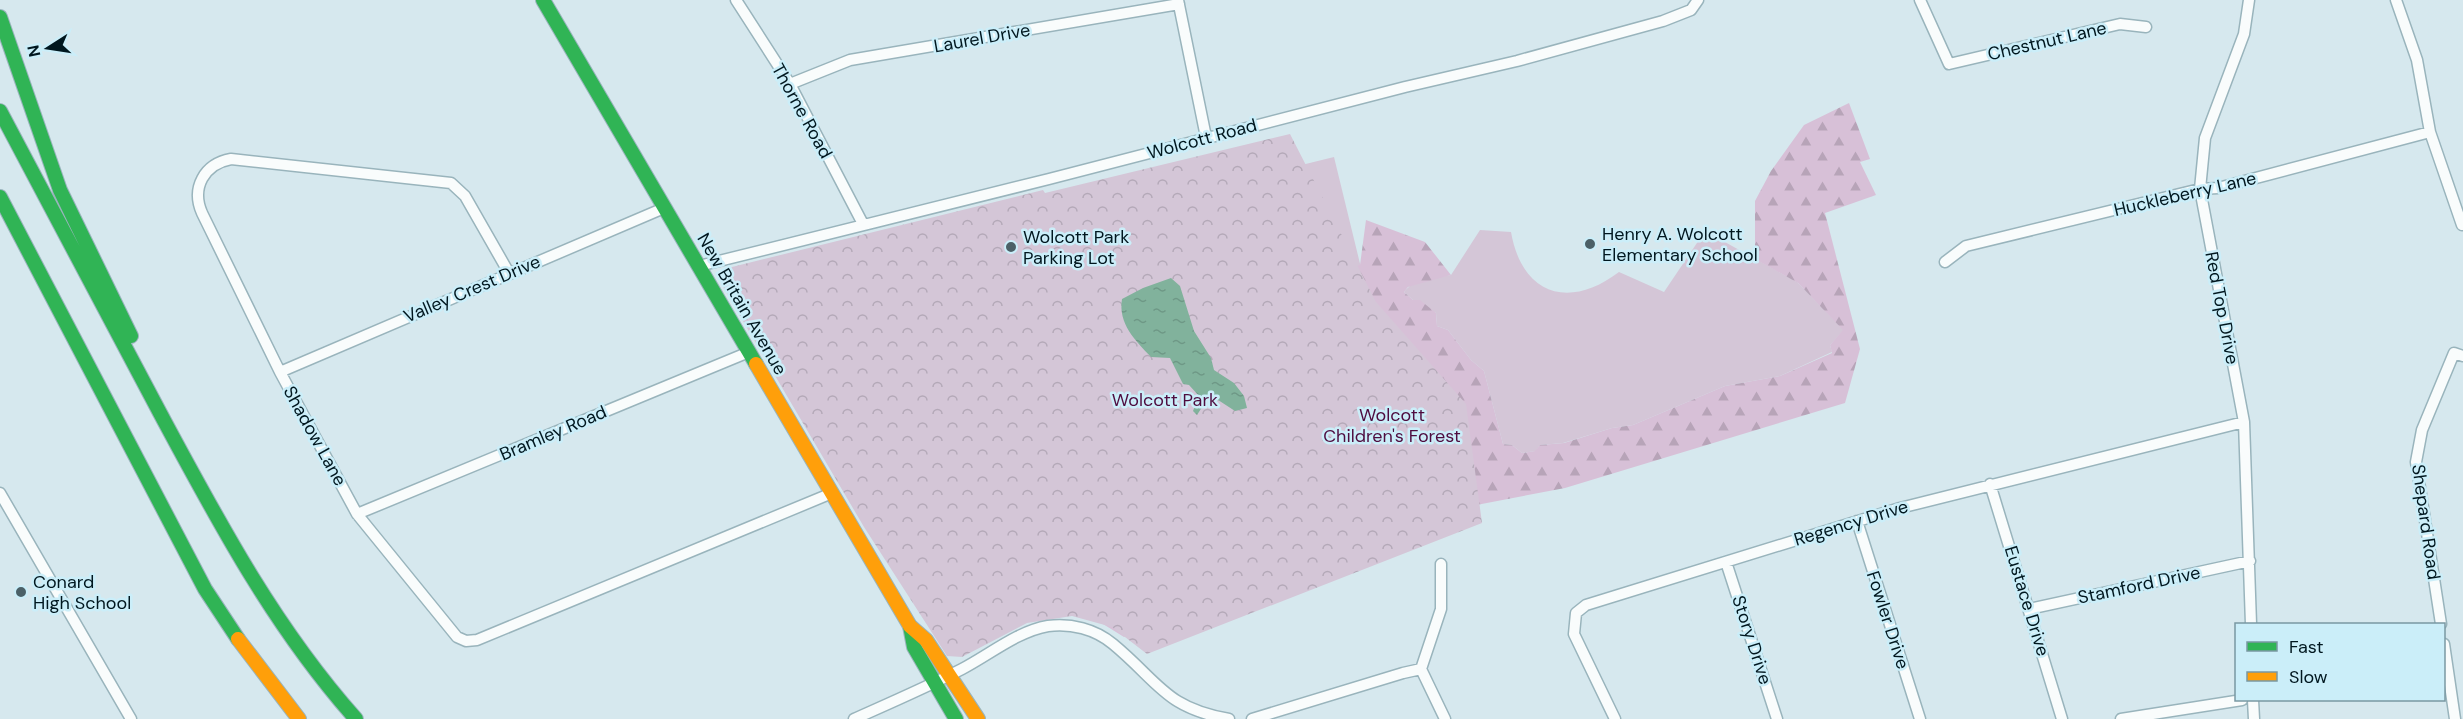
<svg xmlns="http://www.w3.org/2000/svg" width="2463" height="719" viewBox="0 0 2463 719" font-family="'DM Sans',sans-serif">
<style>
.green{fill:#d4c6d7}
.forest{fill:url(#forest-firs)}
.park{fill:url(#park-crowns)}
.water{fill:url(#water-ripples)}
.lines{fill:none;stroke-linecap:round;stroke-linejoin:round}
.street-casing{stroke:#99b4bc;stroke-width:13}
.fast-casing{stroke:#99b4bc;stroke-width:16}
.slow-casing{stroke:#99b4bc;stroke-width:16}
.street{stroke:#f9fcfc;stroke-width:10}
.fast{stroke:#30b455;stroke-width:14}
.slow{stroke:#ff9f0a;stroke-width:14}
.poi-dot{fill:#4b6067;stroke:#cbeef9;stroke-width:2}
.labels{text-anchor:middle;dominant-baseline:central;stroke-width:5;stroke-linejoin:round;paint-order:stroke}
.street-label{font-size:18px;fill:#00171f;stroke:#cbeef9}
.poi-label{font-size:18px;fill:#00171f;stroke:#cbeef9;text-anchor:start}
.park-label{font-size:18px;fill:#4e0c3f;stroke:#cbeef9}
</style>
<defs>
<pattern id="forest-firs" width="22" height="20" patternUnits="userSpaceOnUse" patternTransform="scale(1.5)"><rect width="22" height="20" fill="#d7c0d7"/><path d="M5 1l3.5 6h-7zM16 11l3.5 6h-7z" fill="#b7a4b8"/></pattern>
<pattern id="park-crowns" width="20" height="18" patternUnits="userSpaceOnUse" patternTransform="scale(1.5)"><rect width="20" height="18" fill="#d4c6d7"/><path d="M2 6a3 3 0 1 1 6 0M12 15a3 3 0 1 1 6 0" fill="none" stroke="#b4a9b8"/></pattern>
<pattern id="water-ripples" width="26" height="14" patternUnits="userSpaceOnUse" patternTransform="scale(1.5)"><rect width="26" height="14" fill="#81b29c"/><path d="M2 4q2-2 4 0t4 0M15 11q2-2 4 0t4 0" fill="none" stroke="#6e9886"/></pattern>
</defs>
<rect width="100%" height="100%" fill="#d6e8ee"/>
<!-- green -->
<path class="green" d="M1334 157 1363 276 1257 176Z
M1480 230 1511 232C1522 295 1569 310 1619 272L1664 292 1705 231 1797 282 1844 330 1830 345 1832 352 1780 376 1725 386 1633 425 1612 428 1563 443 1540 445 1536 451 1522 453 1512 445 1503 444 1484 371 1471 360 1448 330 1437 326 1436 313 1413 300 1404 292C1413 279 1437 278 1451 275Z"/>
<!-- forest -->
<path class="forest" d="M1849 103 1870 159 1860 162 1876 195 1825 213 1860 349 1845 403 1565 488 1466 507 1124 637 1103 624 1045 194 1235 149 1336 271 1360 265 1366 220 1425 242 1451 275 1408 287 1404 292 1413 300H1420L1436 313 1437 326 1448 330 1471 360 1484 371 1503 444 1512 445 1522 453 1535 451 1540 445 1564 443 1612 428 1633 425 1725 386 1780 376 1832 353 1830 345 1843 330 1798 283 1755 259V201L1771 171 1804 125Z"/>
<!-- park -->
<path class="park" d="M1290 134 1376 302 1466 404 1482 523 1147 654 1112 627 1072 616 1027 623 962 657 947 656 864 527 723 287 722 274 728 268 1043 190 1045 193Z"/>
<!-- water -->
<path class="water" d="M1171 278 1180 286 1194 331 1211 358 1214 370 1234 383 1244 396 1247 408 1235 411 1215 398 1206 401 1197 415 1193 411 1199 396 1189 385 1183 384 1170 358 1151 357C1135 340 1118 324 1122 299L1143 288Z"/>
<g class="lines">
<!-- street casing -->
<g class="street-casing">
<path id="street" d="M736 0 790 84 863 224
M1178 0 1206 137
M1920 0 1949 64 2120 24 2146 27
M2249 0 2244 34 2205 138 2200 189 2244 422 2251 624
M2396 0 2417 60 2430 132 2462 225
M790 84 850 60 1179 4
M1945 262 1966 246 2200 189 2218 188 2430 132
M699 266 1049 179 1405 87 1517 61 1663 21 1691 10 1698 0
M509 273 465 196 451 183 231 159C204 164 191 188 202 213L280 372 357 514 457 637 466 641 477 640 832 493
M280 372 664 208
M1990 484 2062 719
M0 493 131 719
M357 514 749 352
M1857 521 1920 719
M1726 562 1777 719
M1441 564V609L1421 669 1445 719
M2029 609 2250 561
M2441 624 2416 462 2422 430 2454 353 2463 356
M2444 644 2455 719
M2253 700 2254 719
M854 719C890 703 927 687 962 669 989 655 1018 631 1048 626 1071 623 1095 629 1113 644 1159 682 1165 708 1229 719
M1252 719 1403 673 1421 669
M1615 719 1574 634 1576 613 1586 605 1900 508 2244 422
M2121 719 2242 700"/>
</g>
<!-- fast casing -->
<g class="fast-casing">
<path id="fast" d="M543 0 756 364
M0 17 60 190 131 336
M0 111C53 212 106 313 160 413 218 521 274 627 356 719
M0 197 205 589 238 639
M910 626 914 647 956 719"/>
</g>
<!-- slow casing -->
<g class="slow-casing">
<path id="slow" d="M756 364 910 626 926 640 978 719
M238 639 299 719"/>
</g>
<!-- street -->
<use href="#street" class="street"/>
<!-- fast -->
<use href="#fast" class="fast"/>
<!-- slow -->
<use href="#slow" class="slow"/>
</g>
<!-- markers -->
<g class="poi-dot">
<circle cx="1590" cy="244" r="6"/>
<circle cx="1011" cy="247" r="6"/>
<circle cx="21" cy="592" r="6"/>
</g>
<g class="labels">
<!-- street labels -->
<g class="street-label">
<text transform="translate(982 38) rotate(-10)">Laurel Drive</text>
<text transform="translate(2047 41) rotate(-13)">Chestnut Lane</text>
<text transform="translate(802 111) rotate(61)">Thorne Road</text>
<text transform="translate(1202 139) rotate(-15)">Wolcott Road</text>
<text transform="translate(2185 194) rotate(-13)">Huckleberry Lane</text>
<text transform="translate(472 289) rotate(-23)">Valley Crest Drive</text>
<text transform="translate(742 304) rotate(60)">New Britain Avenue</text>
<text transform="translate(2222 308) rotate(79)">Red Top Drive</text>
<text transform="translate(553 433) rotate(-23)">Bramley Road</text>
<text transform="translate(315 436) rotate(61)">Shadow Lane</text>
<text transform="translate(2426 522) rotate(82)">Shepard Road</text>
<text transform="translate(1851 523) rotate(-17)">Regency Drive</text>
<text transform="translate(2139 585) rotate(-12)">Stamford Drive</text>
<text transform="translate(2027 601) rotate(73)">Eustace Drive</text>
<text transform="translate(1888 620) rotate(72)">Fowler Drive</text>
<text transform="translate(1752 640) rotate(72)">Story Drive</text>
</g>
<!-- poi labels -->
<g class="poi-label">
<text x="1602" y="234">Henry A. Wolcott<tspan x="1602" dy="21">Elementary School</tspan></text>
<text x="1023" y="237">Wolcott Park<tspan x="1023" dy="21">Parking Lot</tspan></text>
<text x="33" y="582">Conard<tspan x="33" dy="21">High School</tspan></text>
</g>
<!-- park labels -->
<g class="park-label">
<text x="1165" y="400">Wolcott Park</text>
<text x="1392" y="415">Wolcott<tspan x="1392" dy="21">Children's Forest</tspan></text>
</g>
</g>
<!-- legend -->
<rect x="2235" y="623" width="210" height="78" fill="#cbeef9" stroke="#7a98a2" stroke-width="1.5"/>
<rect x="2247" y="642" width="30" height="9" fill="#30b455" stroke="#7a98a2" stroke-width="1.5"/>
<text x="2289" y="653" font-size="18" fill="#00171f">Fast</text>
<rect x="2247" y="672" width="30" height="9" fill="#ff9f0a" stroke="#7a98a2" stroke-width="1.5"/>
<text x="2289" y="683" font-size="18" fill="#00171f">Slow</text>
<!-- north arrow -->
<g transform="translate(48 48) rotate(258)" stroke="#cbeef9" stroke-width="4.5" paint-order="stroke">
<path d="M0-4.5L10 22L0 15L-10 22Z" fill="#00171f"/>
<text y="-9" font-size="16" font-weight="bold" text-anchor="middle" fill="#00171f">N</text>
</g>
</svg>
